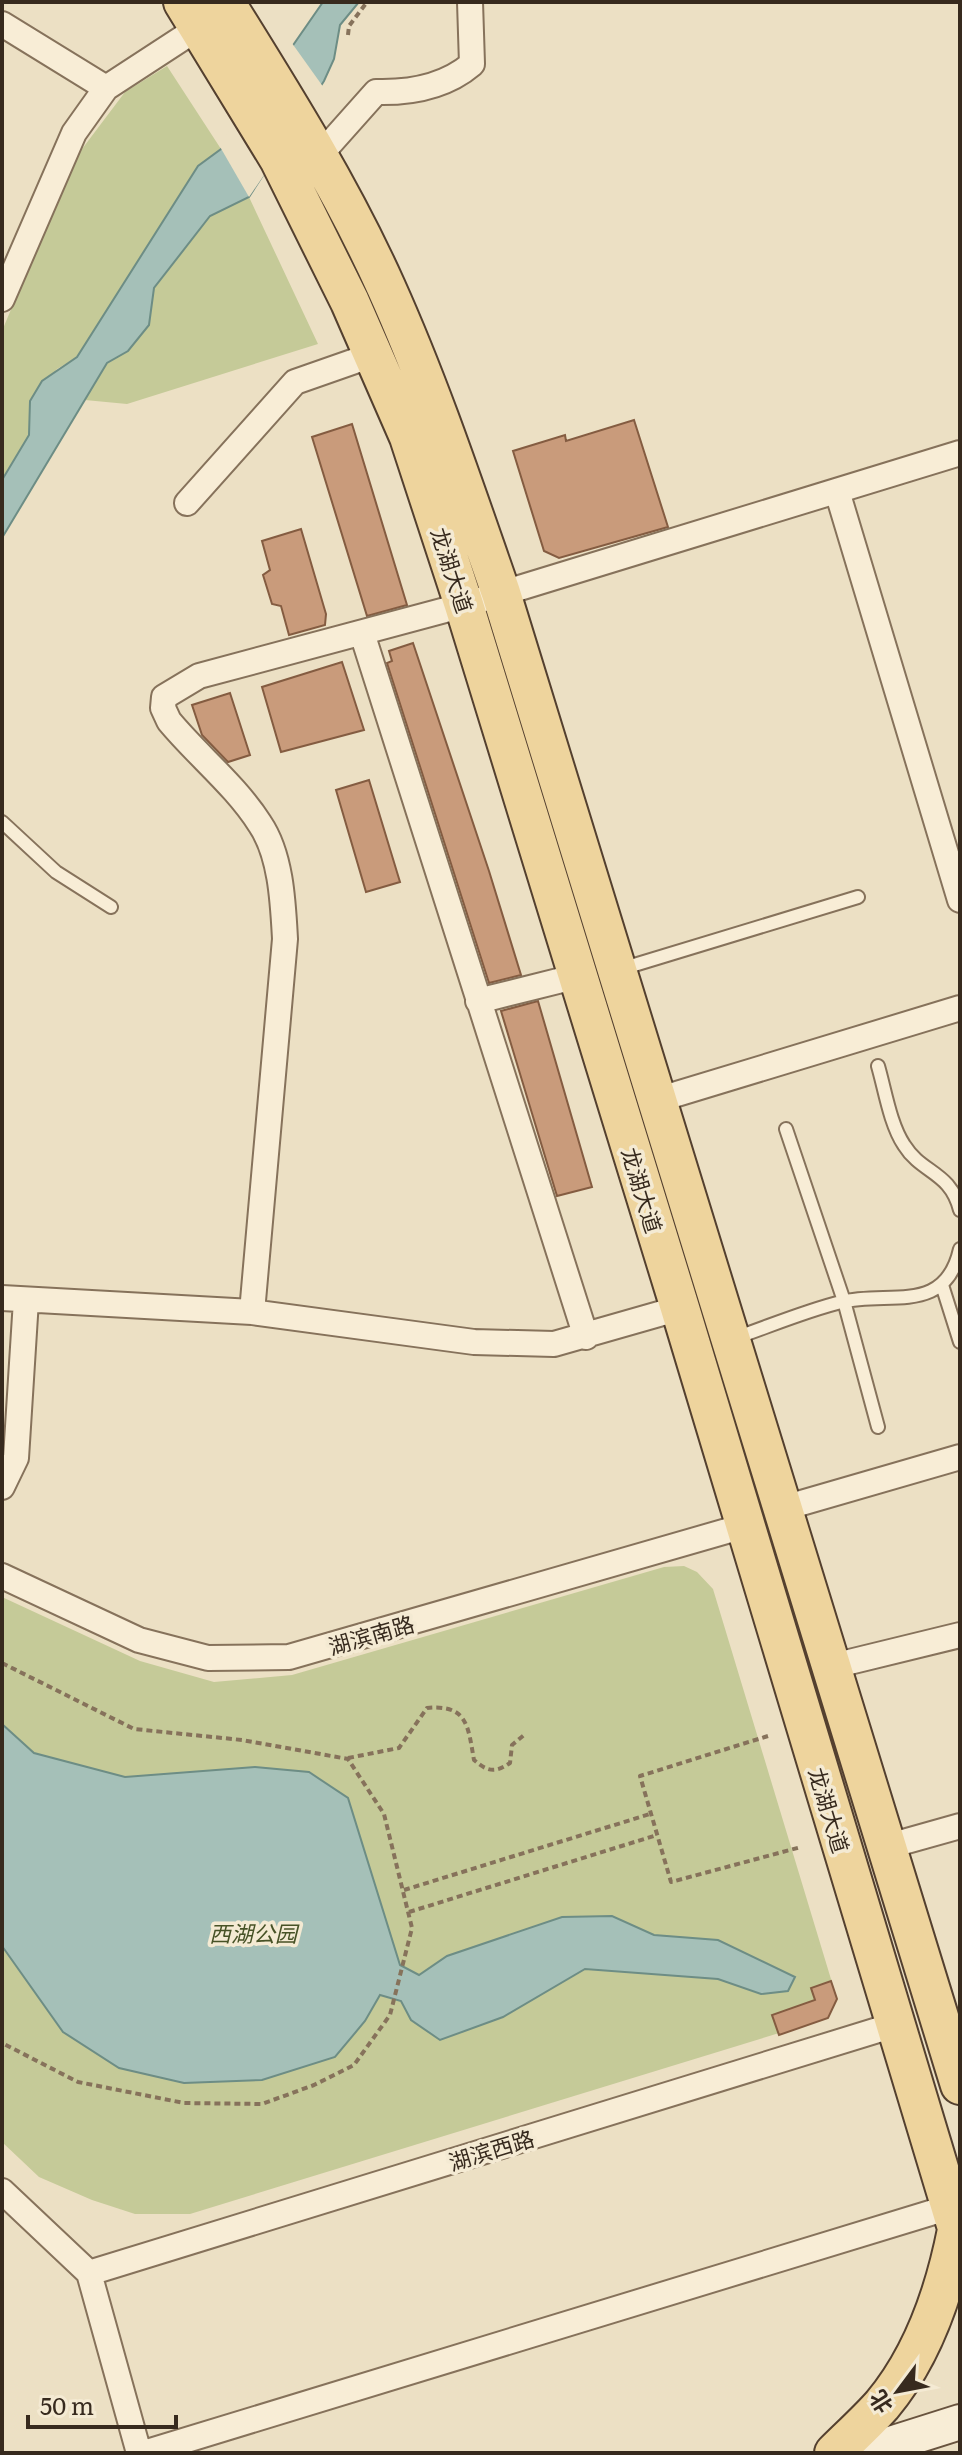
<svg xmlns="http://www.w3.org/2000/svg" width="962" height="2455" viewBox="0 0 962 2455" font-family="Literata,'Noto Sans SC',serif">
<style>
.green{fill:#c5ca98}
.water{fill:#a5c0b8;stroke:#6d8d85;stroke-width:2}
.pier{fill:#ece0c4}
.building{fill:#c99b7b;stroke:#845c41;stroke-width:2}
.lines{fill:none;stroke-linecap:round;stroke-linejoin:round}
.lane-casing{stroke:#86725b;stroke-width:16}
.street-casing{stroke:#86725b;stroke-width:28}
.secondary-casing{stroke:#68533e;stroke-width:38}
.primary-casing{stroke:#54402f;stroke-width:42}
.path{stroke:#86725b;stroke-width:4;stroke-dasharray:6 4;stroke-linecap:butt}
.lane{stroke:#f8edd6;stroke-width:12}
.street{stroke:#f8edd6;stroke-width:24}
.secondary{stroke:#f8edd6;stroke-width:34}
.primary{stroke:#eed49d;stroke-width:38}
.labels{text-anchor:middle;dominant-baseline:central;stroke-width:7;stroke-linejoin:round;paint-order:stroke}
.street-label{font-size:22px;fill:#372a1e;stroke:#f4ead3}
.park-label{font-size:22px;font-style:italic;fill:#475226;stroke:#f4ead3}
</style>
<rect width="100%" height="100%" fill="#ece0c4"/>
<!-- green -->
<path class="green" d="M167 66 221 149 198 166 77 357 57 369 30 402 29 435 2 480V331L73 161 125 92Z
M249 197 318 344 127 404 85 400 108 362 128 351 149 325 154 289 210 216Z
M684 1566 697 1572 713 1589 837 1999 828 2018 190 2214H135L92 2200 39 2177 2 2142V1597L140 1661 214 1682 292 1675 664 1567Z"/>
<!-- water -->
<path class="water" d="M323 2H359L340 25 334 59 324 81 249 197 210 216 154 288 149 325 128 351 107 363 2 538V480L29 435 30 401 42 381 77 357 198 166 221 149Z
M2 1724 34 1753 125 1777 255 1767 309 1772 348 1798 400 1965 419 1975 447 1956 562 1917 612 1916 654 1935 718 1940 795 1977 788 1991 761 1994 718 1979 585 1969 503 2017 440 2040 411 2020 401 2001 380 1995 365 2021 335 2057 262 2080 184 2083 119 2068 63 2032 2 1946Z"/>
<!-- pier -->
<path class="pier" d="M289 39 324 88 249 197 219 145Z"/>
<!-- building -->
<path class="building" d="M634 420 668 527 559 558 544 551 513 451 565 435 566 441Z
M352 424 407 605 367 616 312 437Z
M301 529 326 614 325 625 289 635 281 606 272 604 263 575 270 570 262 541Z
M413 643 489 871 521 975 489 983 387 663 392 661 389 651Z
M342 662 364 730 281 752 262 687Z
M230 693 250 755 228 762 202 735 192 705Z
M369 780 400 882 366 892 336 790Z
M538 1001 592 1187 557 1196 501 1011Z
M831 1981 837 1999 828 2018 779 2035 772 2015 815 2000 811 1988Z"/>
<g class="lines">
<!-- lane casing -->
<g class="lane-casing">
<path id="lane" d="M2 822 56 872 111 907
M621 969 858 897
M878 1066C885 1090 890 1124 904 1145 922 1174 950 1171 960 1210
M786 1129 844 1301 878 1427
M942 1285 960 1342
M735 1338C770 1326 805 1311 841 1302 889 1290 945 1316 960 1249"/>
</g>
<!-- street casing -->
<g class="street-casing">
<path id="street" d="M2 24 106 88
M319 156 376 92C411 93 445 87 472 64L470 2
M2 299 74 133 106 88 198 28
M837 491 960 900
M187 503 295 382 375 354
M362 633 586 1337
M478 1001 578 976
M657 1100 960 1008
M2 1298 252 1312 474 1342 554 1344 680 1308
M252 1312 285 939C283 902 281 855 260 824 236 786 198 756 169 721L163 708 164 697 199 676 464 605 960 453
M2 1487 16 1458 26 1300
M784 1508 960 1457
M2 1576 139 1640 208 1658 289 1657 744 1526
M833 1666 960 1635
M889 1846 960 1826
M2 2191 89 2273 139 2453
M89 2273 894 2025
M144 2453 950 2207"/>
</g>
<!-- secondary casing -->
<g class="secondary-casing">
<path id="secondary" d="M862 2453 960 2422"/>
</g>
<!-- primary casing -->
<g class="primary-casing">
<path id="primary" d="M183 2 279 159 350 302 409 437 464 605 680 1308 960 2238
M225 2C283 95 341 187 386 287 431 387 465 490 501 593L960 2085
M834 2453C850 2437 867 2422 882 2405 923 2356 945 2291 957 2230"/>
</g>
<!-- path -->
<path class="path" d="M348 35 349 26 367 2
M2 1663 134 1729 242 1740 348 1759 384 1814 412 1928 390 2015 354 2065 314 2085 262 2104 184 2103 78 2082 2 2043
M768 1736 640 1776 671 1882 801 1847
M348 1758 399 1748 427 1708C468 1704 468 1727 474 1760 488 1772 495 1773 510 1763L512 1745 524 1735
M404 1890 650 1814
M409 1912 657 1835"/>
<!-- lane -->
<use href="#lane" class="lane"/>
<!-- street -->
<use href="#street" class="street"/>
<!-- secondary -->
<use href="#secondary" class="secondary"/>
<!-- primary -->
<use href="#primary" class="primary"/>
</g>
<g class="labels">
<!-- street labels -->
<g class="street-label">
<text transform="translate(453 570) rotate(72)">龙湖大道</text>
<text transform="translate(643 1190) rotate(73)">龙湖大道</text>
<text transform="translate(371 1634) rotate(-16)">湖滨南路</text>
<text transform="translate(830 1810) rotate(73)">龙湖大道</text>
<text transform="translate(491 2149) rotate(-17)">湖滨西路</text>
</g>
<!-- park labels -->
<g class="park-label">
<text x="253" y="1932">西湖公园</text>
</g>
</g>
<!-- border -->
<rect width="962" height="2455" fill="none" stroke="#372a1e" stroke-width="8"/>
<!-- north arrow -->
<g transform="translate(898 2391) rotate(238)" stroke="#f4ead3" stroke-width="6" paint-order="stroke">
<path d="M0-6L14 30L0 20L-14 30Z" fill="#372a1e"/>
<text y="-12" font-size="22" font-weight="bold" text-anchor="middle" fill="#372a1e">北</text>
</g>
<!-- scale -->
<path d="M28 2415v12h148v-12" fill="none" stroke="#372a1e" stroke-width="4"/>
<text x="40" y="2415" font-size="24" fill="#372a1e" stroke="#f4ead3" stroke-width="6" paint-order="stroke">50 m</text>
</svg>
